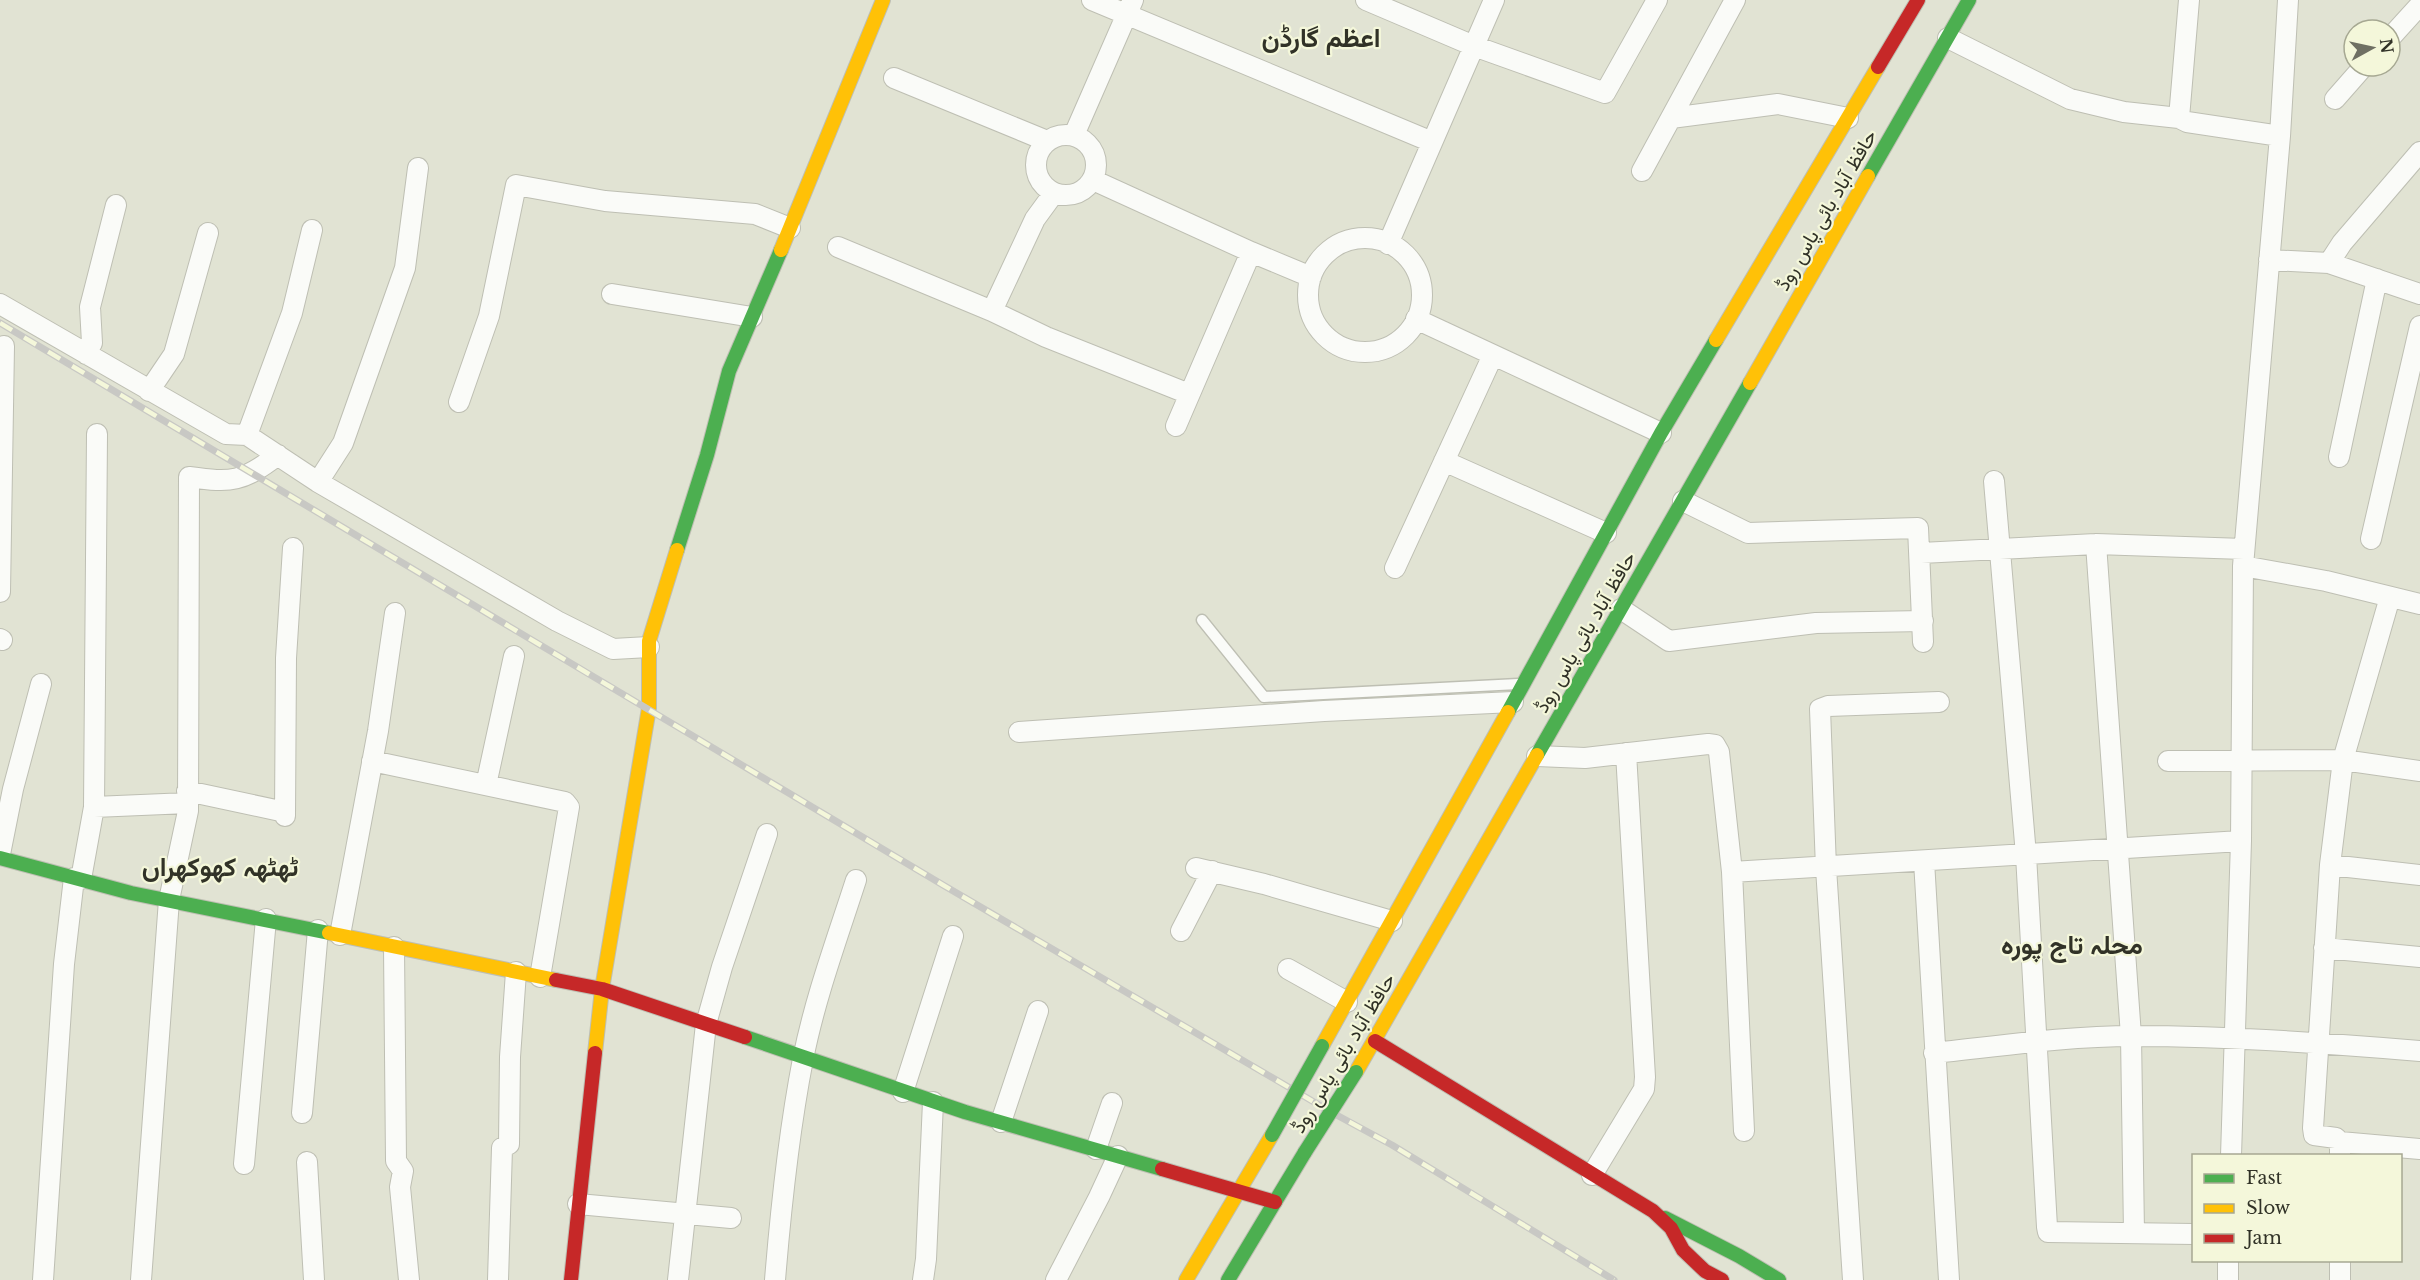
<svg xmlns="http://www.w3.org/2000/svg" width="2420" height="1280" viewBox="0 0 2420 1280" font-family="'Libre Baskerville',Vazirmatn,serif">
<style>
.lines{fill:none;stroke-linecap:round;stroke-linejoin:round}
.lane-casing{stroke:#bebfb3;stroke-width:13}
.street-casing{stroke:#bebfb3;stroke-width:22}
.fast-casing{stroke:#bebfb3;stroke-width:16}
.slow-casing{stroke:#bebfb3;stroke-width:16}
.jam-casing{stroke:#bebfb3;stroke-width:16}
.lane{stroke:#fafbf8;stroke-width:10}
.street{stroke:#fafbf8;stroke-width:20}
.fast{stroke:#4caf50;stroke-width:14}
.slow{stroke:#ffc107;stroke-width:14}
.jam{stroke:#c62828;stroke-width:14}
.rail-casing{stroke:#c8c8c4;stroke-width:7}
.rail{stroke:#f4f7da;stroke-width:4.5;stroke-dasharray:14;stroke-linecap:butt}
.fast-bridge-casing{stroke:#c0c0b8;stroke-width:16;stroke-linecap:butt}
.fast-bridge{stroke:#4caf50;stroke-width:14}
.labels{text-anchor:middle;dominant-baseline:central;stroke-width:4.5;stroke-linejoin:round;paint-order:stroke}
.street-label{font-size:20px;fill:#313227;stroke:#f4f7da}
.district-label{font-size:26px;font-weight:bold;fill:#313227;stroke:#f4f7da}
</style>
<rect width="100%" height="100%" fill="#e1e3d3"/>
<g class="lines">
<!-- lane casing -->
<g class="lane-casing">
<path id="lane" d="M1202 620 1264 697 1518 684"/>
</g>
<!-- street casing -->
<g class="street-casing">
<path id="street" d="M1092 0 1432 142
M1366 0 1474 46 1605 93 1657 0
M2189 0 2179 118 2187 122 2280 136
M1948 38 2070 99 2124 112 2179 118
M2390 38 2420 5
M894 78 1047 141
M2335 99 2364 66
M1671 118 1778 104 1848 118
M1036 165a30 30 0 1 1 60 0a30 30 0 1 1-60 0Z
M1074 135 1133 0
M1642 171 1735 0
M1093 180 1251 252 1311 277
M1308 295a57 57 0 1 1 114 0a57 57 0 1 1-114 0Z
M1388 244 1494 0
M838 247 992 311 1046 337 1189 394
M2269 260 2329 263 2420 294
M2329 263 2342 243 2420 152
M612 294 752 317
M0 304 226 434 247 435 318 482 557 621 613 649 649 647
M992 311 1035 219 1054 193
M1416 319 1661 433
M86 354 92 343 90 307 116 205
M149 391 174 354 208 233
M459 402 489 316 516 185 605 201 755 214 790 228
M1176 426 1251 252
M247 435 292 313 312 230
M2339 457 2377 279
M1444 461 1606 533
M1994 481 2026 855 2047 1227 2048 1232 2194 1234
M318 482 343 443 405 268 418 168
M1683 501 1748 533 1918 528 1923 642
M2371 539 2420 326
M2096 544 2131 1036 2134 1233
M1921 553 2096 544 2244 549
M2243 566 2326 581 2420 604
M1395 568 1493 355
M0 592 4 346
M1621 609 1669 641 1816 623 1923 621
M0 639 2 640
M1019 732 1324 711 1513 702
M1537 756 1585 758 1708 744 1715 745 1719 752 1732 872 1744 1131
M372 761 565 802 569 807 540 977
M2168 761 2343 760 2420 771
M486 785 514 656
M187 791 285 812
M94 807 188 803
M285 816 286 658 293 548
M0 854 13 789 41 684
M1924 861 1949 1280
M2330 865 2420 875
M1196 868 1264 884 1392 921
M1732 872 2241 841
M81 879 94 807 97 434
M1181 931 1212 871
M340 935 378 731 395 613
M394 947 396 1161 403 1171 400 1187 409 1280
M2324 948 2420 957
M1288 969 1347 1002
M1934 1053C2000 1046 2067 1036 2134 1036 2229 1036 2325 1043 2420 1051
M903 1092 953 936
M302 1113 318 930
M1001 1122 1038 1011
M2340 1142 2420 1149
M1096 1149 1112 1103
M2231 1156 2241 841 2243 566 2280 136 2288 0
M2340 1156V1142L2336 1138 2314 1135 2313 1128 2330 865 2343 760 2390 597
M307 1162 314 1280
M244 1164 266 919
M1592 1175 1644 1089 1645 1077 1626 753
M578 1204 731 1218
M2340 1260V1280
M43 1280 64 964 74 878
M141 1280 169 900 188 811 189 477C233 483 242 482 278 455
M498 1280 502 1148 509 1144 510 1057 516 972
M678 1280 706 1024 722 967 767 834
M775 1280C781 1206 789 1131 803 1059 815 998 837 939 856 880
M923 1280 926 1259 933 1102
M1056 1280 1099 1197 1118 1156
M1853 1280 1826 868 1820 709 1828 706 1939 702
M2228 1280V1260"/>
</g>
<!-- fast casing -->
<g class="fast-casing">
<path id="fast" d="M1868 176 1969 0
M677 550 707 455 729 371 781 250
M1508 712 1661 433 1716 340
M1537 755 1750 383
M0 858 131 893 329 933
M745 1037 965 1112 1162 1169
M1665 1218 1739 1256 1779 1280
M1228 1280 1305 1152"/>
</g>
<!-- slow casing -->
<g class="slow-casing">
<path id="slow" d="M781 250 883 0
M1716 340 1878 67
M1750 383 1868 176
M329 933 556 980
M1322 1046 1508 712
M595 1053 602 989 649 708V641L677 550
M1356 1072 1537 755
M1186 1280 1272 1135"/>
</g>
<!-- jam casing -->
<g class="jam-casing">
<path id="jam" d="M1878 67 1918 0
M556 980 602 989 745 1037
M1375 1041 1653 1211 1671 1228 1683 1250 1705 1271 1722 1280
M1162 1169 1275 1202
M571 1280 595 1053"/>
</g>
<!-- lane -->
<use href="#lane" class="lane"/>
<!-- street -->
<use href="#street" class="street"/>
<!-- fast -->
<use href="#fast" class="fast"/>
<!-- slow -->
<use href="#slow" class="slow"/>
<!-- jam -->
<use href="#jam" class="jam"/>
<!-- rail casing -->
<g class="rail-casing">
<path id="rail" d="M0 323 943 885 1331 1112 1392 1145 1614 1280"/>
</g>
<!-- rail -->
<use href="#rail" class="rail"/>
<!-- fast-bridge casing -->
<g class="fast-bridge-casing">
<path id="fast-bridge" d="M1272 1135 1322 1046
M1305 1152 1356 1072"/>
</g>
<!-- fast-bridge -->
<use href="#fast-bridge" class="fast-bridge"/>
</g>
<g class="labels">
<!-- street labels -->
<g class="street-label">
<text transform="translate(1826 210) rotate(-60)">حافظ آباد بائی پاس روڈ</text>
<text transform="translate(1585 632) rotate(-60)">حافظ آباد بائی پاس روڈ</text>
<text transform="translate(1343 1053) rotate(-59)">حافظ آباد بائی پاس روڈ</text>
</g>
<!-- district labels -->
<g class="district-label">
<text x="1321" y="38">اعظم گارڈن</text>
<text x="220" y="867">ٹھٹھہ کھوکھراں</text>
<text x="2072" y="945">محلہ تاج پورہ</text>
</g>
</g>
<!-- legend -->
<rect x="2192" y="1154" width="210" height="108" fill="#f4f7da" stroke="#a6a892" stroke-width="1.5"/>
<rect x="2204" y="1174" width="30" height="9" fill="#4caf50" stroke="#a6a892" stroke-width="1.5"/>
<text x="2246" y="1184" font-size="18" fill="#313227">Fast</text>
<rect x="2204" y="1204" width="30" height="9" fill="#ffc107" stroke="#a6a892" stroke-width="1.5"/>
<text x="2246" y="1214" font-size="18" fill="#313227">Slow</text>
<rect x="2204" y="1234" width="30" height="9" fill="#c62828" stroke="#a6a892" stroke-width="1.5"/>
<text x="2246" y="1244" font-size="18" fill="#313227">Jam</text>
<!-- north arrow -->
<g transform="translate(2372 48) rotate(82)"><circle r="28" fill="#f4f7da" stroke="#a6a892" stroke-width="1.5"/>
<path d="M0-4.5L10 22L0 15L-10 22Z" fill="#6f7063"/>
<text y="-9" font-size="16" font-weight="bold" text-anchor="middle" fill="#313227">N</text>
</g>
</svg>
